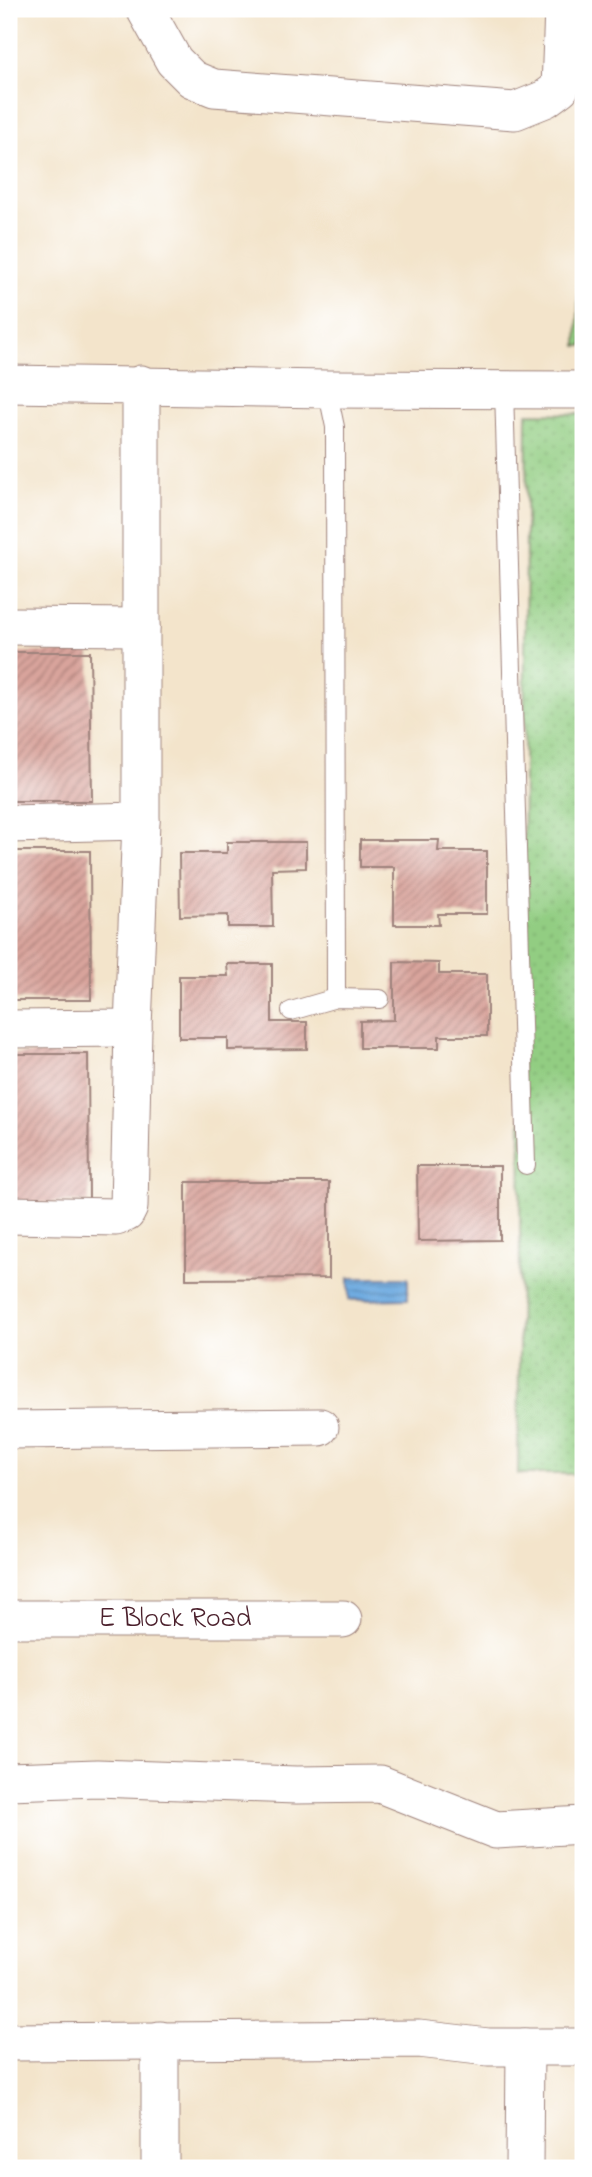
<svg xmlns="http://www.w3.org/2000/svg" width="592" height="2177" viewBox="0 0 592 2177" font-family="'Indie Flower',sans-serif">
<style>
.grass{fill:url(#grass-dots);stroke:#6e7656;stroke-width:2}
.pitch{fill:#92cd82;stroke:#6e7656;stroke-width:2}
.water{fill:url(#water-rules);stroke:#5c6686;stroke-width:2}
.building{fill:url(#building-hatch)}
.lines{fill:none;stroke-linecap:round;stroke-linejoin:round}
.service-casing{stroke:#9e827b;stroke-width:20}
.minor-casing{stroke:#9e827b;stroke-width:39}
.service{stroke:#fff;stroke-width:18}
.minor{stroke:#fff;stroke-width:37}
.labels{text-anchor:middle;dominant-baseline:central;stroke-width:5;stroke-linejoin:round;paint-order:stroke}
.street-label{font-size:28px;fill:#4a1f2b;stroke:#fff}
</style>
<defs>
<pattern id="grass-dots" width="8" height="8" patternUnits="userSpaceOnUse" patternTransform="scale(1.75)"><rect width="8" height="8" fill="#92cd82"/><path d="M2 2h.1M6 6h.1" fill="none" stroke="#7fb070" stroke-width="1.8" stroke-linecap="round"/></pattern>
<pattern id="water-rules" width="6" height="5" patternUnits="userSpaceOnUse" patternTransform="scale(1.75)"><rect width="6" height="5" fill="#6face1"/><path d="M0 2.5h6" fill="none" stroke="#5d8bb7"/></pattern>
<pattern id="building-hatch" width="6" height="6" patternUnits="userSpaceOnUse" patternTransform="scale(1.75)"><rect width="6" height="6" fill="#d9a49c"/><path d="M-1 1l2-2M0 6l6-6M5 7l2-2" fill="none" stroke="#b2857f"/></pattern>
</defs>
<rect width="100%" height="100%" fill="#fff"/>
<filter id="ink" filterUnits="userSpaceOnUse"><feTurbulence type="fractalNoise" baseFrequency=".0143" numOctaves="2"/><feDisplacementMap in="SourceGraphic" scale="14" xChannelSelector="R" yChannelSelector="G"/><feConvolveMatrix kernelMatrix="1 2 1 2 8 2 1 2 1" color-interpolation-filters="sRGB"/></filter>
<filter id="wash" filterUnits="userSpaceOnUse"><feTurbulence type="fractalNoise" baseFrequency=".00686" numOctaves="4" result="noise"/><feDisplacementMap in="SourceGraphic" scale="28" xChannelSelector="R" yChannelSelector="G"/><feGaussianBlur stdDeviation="1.57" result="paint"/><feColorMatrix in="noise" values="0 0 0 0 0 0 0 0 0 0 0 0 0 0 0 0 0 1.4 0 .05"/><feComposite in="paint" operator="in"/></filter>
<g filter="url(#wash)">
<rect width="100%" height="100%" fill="#f3e4cb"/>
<!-- grass -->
<path class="grass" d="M527 413 583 414V1474H518Z"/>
<!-- pitch -->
<path class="pitch" d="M583 174V346H577Z"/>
<!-- water -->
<path class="water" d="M349 1278H408V1299L349 1300Z"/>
<g id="blocks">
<!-- building -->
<path class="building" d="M9 652H90L92 801H9Z
M360 840H439L438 851H487V914H438L439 925H394V867H360Z
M227 842H306V868L272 869 273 927H228V915L180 916 179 853H227Z
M9 851H90L91 1000H9Z
M394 962 439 963V974H487V1036H439V1048H360V1021L394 1020Z
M227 964H272V1022H307V1049L228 1050V1038H179V976H228Z
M9 1054H88L89 1202 9 1203Z
M417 1166H500V1240L418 1241Z
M186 1182H329V1278L186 1279Z"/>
</g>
</g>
<g filter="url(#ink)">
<use href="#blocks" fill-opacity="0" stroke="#9e827b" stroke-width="2"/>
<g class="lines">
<!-- service casing -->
<g class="service-casing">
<path id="service" d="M504 389 526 1165
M336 998 380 999
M291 1011 336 998 335 427 327 389"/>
</g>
<!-- minor casing -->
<g class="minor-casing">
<g id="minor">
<path d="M145 9 174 61 192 79 214 88 515 111 545 99 560 88 563 9"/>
<path d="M9 384 327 389 583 390"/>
<path d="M9 626 141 627"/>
<path d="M9 824 141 821"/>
<path d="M9 1029 133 1028"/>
<path d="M9 1215 116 1217 126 1213 129 1207 133 1028 141 821V384"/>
<path d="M9 1430 320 1427"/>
<path id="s1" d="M9 1619H343"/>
<path d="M9 1781 97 1778 296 1785 380 1784 496 1830 583 1825"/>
<path d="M9 2042 419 2039 488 2047H583"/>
<path d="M160 2168V2040"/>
<path d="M524 2168 525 2047"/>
</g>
</g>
<!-- service -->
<use href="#service" class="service"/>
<!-- minor -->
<use href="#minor" class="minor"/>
</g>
</g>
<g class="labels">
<!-- street labels -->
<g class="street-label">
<text stroke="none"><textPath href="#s1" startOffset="166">E Block Road</textPath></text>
</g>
</g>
<!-- margin -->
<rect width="592" height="2177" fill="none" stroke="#fff" stroke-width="35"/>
</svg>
